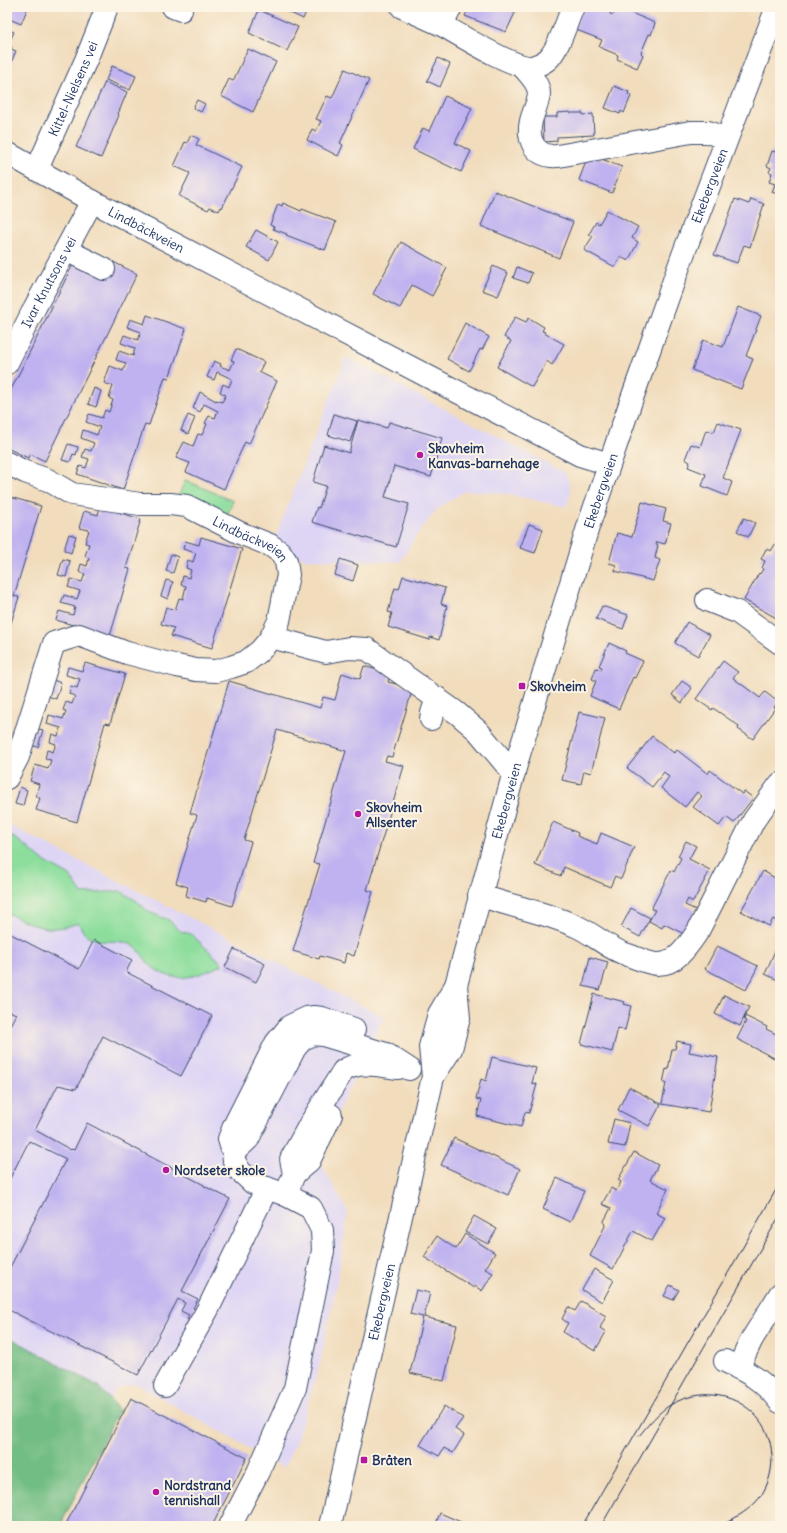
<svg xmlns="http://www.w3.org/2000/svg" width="787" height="1533" viewBox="0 0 787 1533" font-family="Delius,sans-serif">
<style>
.built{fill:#ded5f5}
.green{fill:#8dde9d;stroke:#54867e}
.forest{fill:#72bd84;stroke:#467671}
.building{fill:#c0b2f0}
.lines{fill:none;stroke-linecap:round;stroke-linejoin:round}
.minor-casing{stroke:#3b496c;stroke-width:24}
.major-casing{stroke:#3b496c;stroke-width:24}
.minor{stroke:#fff;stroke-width:22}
.major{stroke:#fff;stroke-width:22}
.tram{stroke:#1b2f5e;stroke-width:1}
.poi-dot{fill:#b5179e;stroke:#fcf5e5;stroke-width:1.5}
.labels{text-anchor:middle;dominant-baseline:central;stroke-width:4;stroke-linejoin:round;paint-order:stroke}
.street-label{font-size:13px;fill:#1b2f5e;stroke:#fcf5e5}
.poi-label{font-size:13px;font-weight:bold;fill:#1b2f5e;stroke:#fcf5e5;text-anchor:start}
</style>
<rect width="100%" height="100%" fill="#fcf5e5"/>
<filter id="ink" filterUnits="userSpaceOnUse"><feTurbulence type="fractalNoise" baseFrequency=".025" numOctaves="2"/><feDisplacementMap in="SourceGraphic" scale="8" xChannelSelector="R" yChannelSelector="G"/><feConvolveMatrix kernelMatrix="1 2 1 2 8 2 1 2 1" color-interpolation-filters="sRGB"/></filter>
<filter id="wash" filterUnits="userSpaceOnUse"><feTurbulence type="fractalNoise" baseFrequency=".012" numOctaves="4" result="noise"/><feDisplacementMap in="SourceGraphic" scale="16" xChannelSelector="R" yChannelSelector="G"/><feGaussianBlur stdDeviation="0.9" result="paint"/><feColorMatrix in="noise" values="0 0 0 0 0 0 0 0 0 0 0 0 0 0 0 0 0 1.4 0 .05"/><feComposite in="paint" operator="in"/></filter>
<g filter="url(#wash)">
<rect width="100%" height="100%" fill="#f1dcbc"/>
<!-- built -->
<path class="built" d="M346 357 564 472 568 479 571 492 566 507 502 493 465 491 437 509 416 536 400 562 305 559 273 543Z
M7 824 384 1017 323 1143 320 1156 322 1166 347 1210V1219L338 1277 320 1364 297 1439 284 1468 135 1383 116 1389 44 1526H7Z"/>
<!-- green -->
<path class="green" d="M185 480 233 501 227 516 179 495Z
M7 834 18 840 42 860 70 876 82 894 120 891 137 901 149 912 169 920 180 931 191 934 222 963V965C197 976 173 987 149 964 143 957 139 948 130 944 115 938 103 946 86 935 82 932 81 926 78 923 47 934 35 926 7 913Z"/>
<!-- forest -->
<path class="forest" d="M7 1336 98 1386 119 1410 60 1526H7Z"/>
<g id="blocks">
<!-- building -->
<path class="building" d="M7 7H28L21 24 7 18Z
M278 7H308L303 19Z
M469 7H504L515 13 506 32 465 16Z
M583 7H612L610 14 613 15 617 7 655 23 651 35 649 34 641 53 643 55 637 68 617 59 618 55 599 47 602 40 574 29Z
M259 10 298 27 287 51 249 33Z
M7 29 14 32 8 45 12 47 11 49 16 51 7 72Z
M248 49 276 62 253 112 221 96 229 79 233 81Z
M438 58 450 64 440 87 427 81Z
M112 66 136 76 130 90 106 80Z
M345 69 369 80 340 143 343 145 338 156 307 140 312 129 316 131 321 121 316 119 327 96 332 98Z
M105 82 127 92 118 114 119 115 101 158 76 147Z
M614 86 629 92 628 95 631 96 624 113 621 111 620 114 605 108Z
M445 96 472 108 455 143 471 151 461 172 413 149 423 128 429 131Z
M197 100 205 104 201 112 193 108Z
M570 112V113H583V115L593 114 594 135 557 137V141L544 142 543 117H557V113Z
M191 135 199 139 196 145 242 167 222 208 221 207 219 211 210 207 208 210 179 196 190 173 174 166 185 142 187 143Z
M778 147H780V195L772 192 775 184 769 182 772 173 769 172 771 168 767 166 772 151 776 152Z
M589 154 622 167 612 193 579 180Z
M495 191 573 222 559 258 481 226Z
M735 199 749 204 751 199 764 204 750 247 744 245 737 263 714 255Z
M283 203 301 211 302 209 336 222 325 250 286 235 287 234 273 229 274 227 270 225 278 204 282 206Z
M607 210 638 227 632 238 638 242 628 261 621 257 615 267 584 250 593 236 589 234 596 222 599 224Z
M256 230 278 242 269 260 246 247Z
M401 242 447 268 432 296 412 285 400 308 373 294Z
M82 246 137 274 45 461 30 454 28 458 7 448V398Z
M493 266 508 273 498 296 482 290Z
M517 267 532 273 528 283 513 278Z
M738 307 761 316 746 356 753 359 741 389 692 370 703 340 723 347Z
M147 315 186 329 169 378 165 377 149 425 145 424 123 490 77 474 80 466 86 468 89 459 82 457 85 449 91 451 94 443 81 438 83 430 97 435 100 427 86 422 89 414 102 418 105 410 109 412 113 400 109 398 113 386 104 383 110 366 123 371 126 363 116 360 119 351 133 356 135 348 121 343 124 335 138 340 141 332 127 327 130 319 144 324Z
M515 317 526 322 529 318 544 327 542 331 545 332 544 333 564 344 552 365 547 361 532 387 497 367 511 341 504 337Z
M465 323 489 337 482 350 480 349 469 371 447 359Z
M236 349 264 362 259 372 277 381 249 444 245 442 224 489 186 472 190 463 176 458 184 442 193 446 198 434 202 435 207 424 205 423 209 416 215 418 218 411 204 404 200 412 193 408 200 392 216 401V400L222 402 226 395 220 392 223 384 229 387 232 379 217 372 214 380 207 377 214 361 221 364 220 366 230 370 234 361 231 360Z
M94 388 101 391 96 407 88 404Z
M334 414 357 421 350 442 328 435Z
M188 415 195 418 188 434 181 430Z
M358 420 387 428 389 422 442 438 431 477 394 466 385 497 409 504 396 547 312 522 317 507 319 508 326 486 313 482 324 445 349 453Z
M718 422 741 430 723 478 732 482 727 496 702 486 706 474 688 467 690 462 685 459 691 444 700 447 706 430 714 432Z
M68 444 78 447 76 455 73 454 70 462 62 460Z
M7 496 41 506 14 596 19 597 7 636Z
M642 502 666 509 663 521 671 523 665 544 657 542 656 544 658 545 655 558 660 560 653 581 615 571 616 565 609 563 617 533 632 537Z
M100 507 141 519 126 568 130 569 110 636 56 620 59 611 73 615 75 607 61 603 64 595 77 599 80 591 68 587 71 579 82 582 85 574 79 572 81 564 87 566 89 558 85 556 89 544 85 543 89 530 79 528 84 511 98 515Z
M744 518 755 523 748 537 737 531Z
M529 524 543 529 535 553 520 548Z
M69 534 76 536 71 553 64 550Z
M201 537 242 549 212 648 171 636 174 628 161 624 166 607 175 610 179 598 183 599 186 586 181 585 183 576 189 578 191 570 186 568 188 560 193 562 196 553 183 549 185 541 199 545Z
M777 541 780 543V620L744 600 759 573 760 574 763 569 762 568 765 561 761 559 766 549 771 551Z
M171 554 178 557 173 573 166 571Z
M63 559 70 561 66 577 58 575Z
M340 559 358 565 353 581 335 575Z
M403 576 445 588 441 604 447 606 439 640 430 637V640L388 627 392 613 388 612 395 588 399 589Z
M166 580 173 582 168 599 161 596Z
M602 606 628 615 623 629 596 619Z
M687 622 710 635 698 656 675 643Z
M609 643 626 651 625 653 643 661 635 678 633 677 619 709 590 696 596 681 592 679 596 668 601 670 602 667 599 666Z
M723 661 738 672 733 678 760 698 765 692 778 702 774 707 775 708 753 739 738 729 739 726 713 708 712 710 696 699Z
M85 663 125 674 110 724 105 723 77 822 36 810 40 798 36 797 39 784 30 781 35 765 48 769 51 760 45 759 47 750 53 752 56 744 50 742 52 734 58 736 61 728 47 724 49 715 63 719 66 711 63 710 66 702 72 704 75 696 69 694 71 686 77 688 80 679 66 675 68 667 82 671Z
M364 666 390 674 388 682 413 688 392 757 387 756 385 761 404 766 367 890 373 892 354 956 346 953 344 963 320 956 319 959 293 951 320 864 313 863 346 751 277 730 244 840 251 842 232 906 207 898 206 902 186 896 188 887 176 883 197 815 190 813 229 681 320 708 323 697 335 700 342 673 360 679Z
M53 680 61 683 56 699 48 696Z
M682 681 692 688 682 703 672 695Z
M579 712 605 718 591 773 584 771 581 784 562 780Z
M35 728 43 730 38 747 30 745Z
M652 736 674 753 677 750 708 774 710 770 742 794 744 791 753 798 734 823 726 817 719 826 693 807 702 796 697 792 685 807 661 788 669 777 664 772 652 787 627 768Z
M20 787 27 790 23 806 15 804Z
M553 822 578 833 577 836 597 844 601 833 634 847 621 879 615 876 610 887 564 867 561 876 535 865Z
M686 841 696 846 689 859 710 870 693 902 688 899 685 905 696 910 684 934 664 924 662 928 649 921 655 910 651 909 671 870 674 872 681 858 678 856Z
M763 871 780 881V923L773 919 769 926 741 911Z
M631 908 650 918 640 937 621 927Z
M7 932 79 969 94 940 132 960 126 972 212 1016 181 1076 103 1036 76 1089 58 1085 35 1130 71 1150V1149L74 1150 87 1123 204 1185V1186L230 1199 182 1291 198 1299 193 1308 204 1314 198 1325 187 1319 189 1315 181 1311 185 1303 178 1299 138 1375 7 1309V1273L66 1159 29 1141 7 1184V1031L16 1014 7 1010Z
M780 939V981L765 974Z
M717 946 758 966 746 990 705 969Z
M234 949 265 964 256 982 225 967Z
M590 957 608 962 600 990 583 986Z
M594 994 625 1002 624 1004 631 1006 625 1030 618 1028 612 1052 581 1044Z
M724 995 749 1007 740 1026 715 1014Z
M745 1016 767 1027 766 1029 780 1036V1061L737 1039 746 1021 744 1020Z
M677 1041 691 1044 689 1052 718 1057 709 1112 662 1104 666 1083H663L666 1069 668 1070 672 1049H675Z
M492 1057 536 1068 532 1083 537 1084 529 1113 525 1112 521 1127 477 1116 481 1100 476 1099 481 1079 486 1081Z
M629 1087 661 1104 649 1126 618 1110Z
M614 1119 630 1123 625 1147 608 1144Z
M454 1138 520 1169 508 1195 441 1165Z
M634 1152 658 1165 650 1180 668 1189 656 1213 665 1218 652 1241 633 1231 613 1269 590 1256 605 1226 604 1221 611 1208 602 1204 611 1188 616 1191 621 1182 618 1180Z
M557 1178 584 1191 570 1222 543 1209Z
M474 1216 497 1229 488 1244 465 1232Z
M465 1234 495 1253 485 1269 493 1273 482 1291 475 1286 474 1288 424 1257 437 1236 456 1249Z
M594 1269 614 1280 602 1302 582 1290Z
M670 1285 679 1290 673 1300 664 1296Z
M416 1290 430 1293 424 1317 457 1325 444 1381 410 1373 423 1317 410 1314Z
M581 1301 606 1316 600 1328 606 1332 595 1351 563 1332 568 1323 562 1319 568 1307 575 1311Z
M131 1398 247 1458 212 1526H65Z
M444 1406 463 1418 455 1429 464 1435 453 1453 444 1448 439 1456 420 1445Z
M440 1513 470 1526H435Z"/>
</g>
</g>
<g filter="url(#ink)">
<use href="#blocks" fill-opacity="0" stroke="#3b496c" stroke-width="1"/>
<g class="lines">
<!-- minor casing -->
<g class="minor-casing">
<g id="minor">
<path d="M173 7 181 10"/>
<path d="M402 7 442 25 451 7"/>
<path d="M442 25C460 35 513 68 531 67 537 66 546 62 550 57 561 43 566 23 573 7"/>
<path d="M522 66C529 74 539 83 539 94 538 103 533 113 531 121 527 137 533 154 551 156 557 157 564 155 569 154L691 132H708L726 139"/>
<path id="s1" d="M7 153 92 201 427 376 580 455 609 464"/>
<path id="s2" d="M37 169 86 60 107 7"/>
<path d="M66 250 104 269"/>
<path id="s3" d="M7 363 35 307 92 201"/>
<path id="s4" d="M7 463 25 472 48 480 72 494 140 504H170L187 506 240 533 270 545 280 552 286 561 288 575 279 621 270 639 260 651 246 662 231 667 216 671 196 670 177 666 127 653 79 635 54 643 18 757 7 778"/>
<path d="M707 600 737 612 780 643"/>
<path d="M271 637 326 652 349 648 367 649 457 713 478 731 514 774"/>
<path d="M431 719 432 713 437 698"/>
<path d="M479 895C512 907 546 912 578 927 595 935 610 950 628 955 637 958 649 964 658 964 677 964 689 944 698 931L754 820 780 784"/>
<path d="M233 1153 229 1139 234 1126 276 1043 290 1026 307 1018 314 1017 322 1018 354 1029"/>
<path d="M294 1174 309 1161 331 1115"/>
<path d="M286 1195 294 1174 291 1159 310 1124 343 1071C358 1060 381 1066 398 1068"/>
<path d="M725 1361C749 1373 763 1380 780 1402"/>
<path d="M738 1368 752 1339 780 1294"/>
<path d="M165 1386 208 1309 267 1188"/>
<path d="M230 1526 258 1472 295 1388 323 1251 322 1230 311 1208 286 1195 253 1183 240 1171 234 1161 233 1153 248 1139 252 1131 295 1048 302 1040 312 1034 323 1035 386 1054 409 1069"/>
</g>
</g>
<!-- major casing -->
<g class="major-casing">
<g id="major">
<path id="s5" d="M433 1077 430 1047 435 1028 439 1014 456 985 517 761 588 527 630 404 683 255 777 7"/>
<path id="s6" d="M330 1526 433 1077 451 1049 459 1018 456 985"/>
</g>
</g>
<!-- minor -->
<use href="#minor" class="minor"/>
<!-- major -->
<use href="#major" class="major"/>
<!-- tram -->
<path class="tram" d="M639 1436C648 1425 659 1411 672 1404 721 1377 780 1412 771 1470 769 1482 764 1493 756 1502 745 1513 733 1519 720 1526
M582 1526 780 1183
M601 1526 780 1215"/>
</g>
</g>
<!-- markers -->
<g class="poi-dot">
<circle cx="420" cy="455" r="4"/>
<rect x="518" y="682" width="8" height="8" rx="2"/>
<circle cx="358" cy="814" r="4"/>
<circle cx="166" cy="1170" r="4"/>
<rect x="360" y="1456" width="8" height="8" rx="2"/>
<circle cx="156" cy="1492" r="4"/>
</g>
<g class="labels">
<!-- street labels -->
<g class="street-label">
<text stroke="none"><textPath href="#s2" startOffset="88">Kittel-Nielsens vei</textPath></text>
<text stroke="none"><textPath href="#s5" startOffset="937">Ekebergveien</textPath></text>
<text stroke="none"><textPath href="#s1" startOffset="159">Lindbäckveien</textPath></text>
<text stroke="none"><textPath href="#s3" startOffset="91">Ivar Knutsons vei</textPath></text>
<text stroke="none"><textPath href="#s5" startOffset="613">Ekebergveien</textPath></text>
<text stroke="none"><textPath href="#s4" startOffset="260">Lindbäckveien</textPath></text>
<text stroke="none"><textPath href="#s5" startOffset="289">Ekebergveien</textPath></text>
<text stroke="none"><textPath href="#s6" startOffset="230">Ekebergveien</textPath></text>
</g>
<!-- poi labels -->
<g class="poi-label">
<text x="428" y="448">Skovheim<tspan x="428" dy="15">Kanvas-barnehage</tspan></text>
<text x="530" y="686">Skovheim</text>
<text x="366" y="807">Skovheim<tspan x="366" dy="15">Allsenter</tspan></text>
<text x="174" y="1170">Nordseter skole</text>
<text x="372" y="1460">Bråten</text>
<text x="164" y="1485">Nordstrand<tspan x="164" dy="15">tennishall</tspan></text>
</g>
</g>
<!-- margin -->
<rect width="787" height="1533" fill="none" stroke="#fcf5e5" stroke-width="24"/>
</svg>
